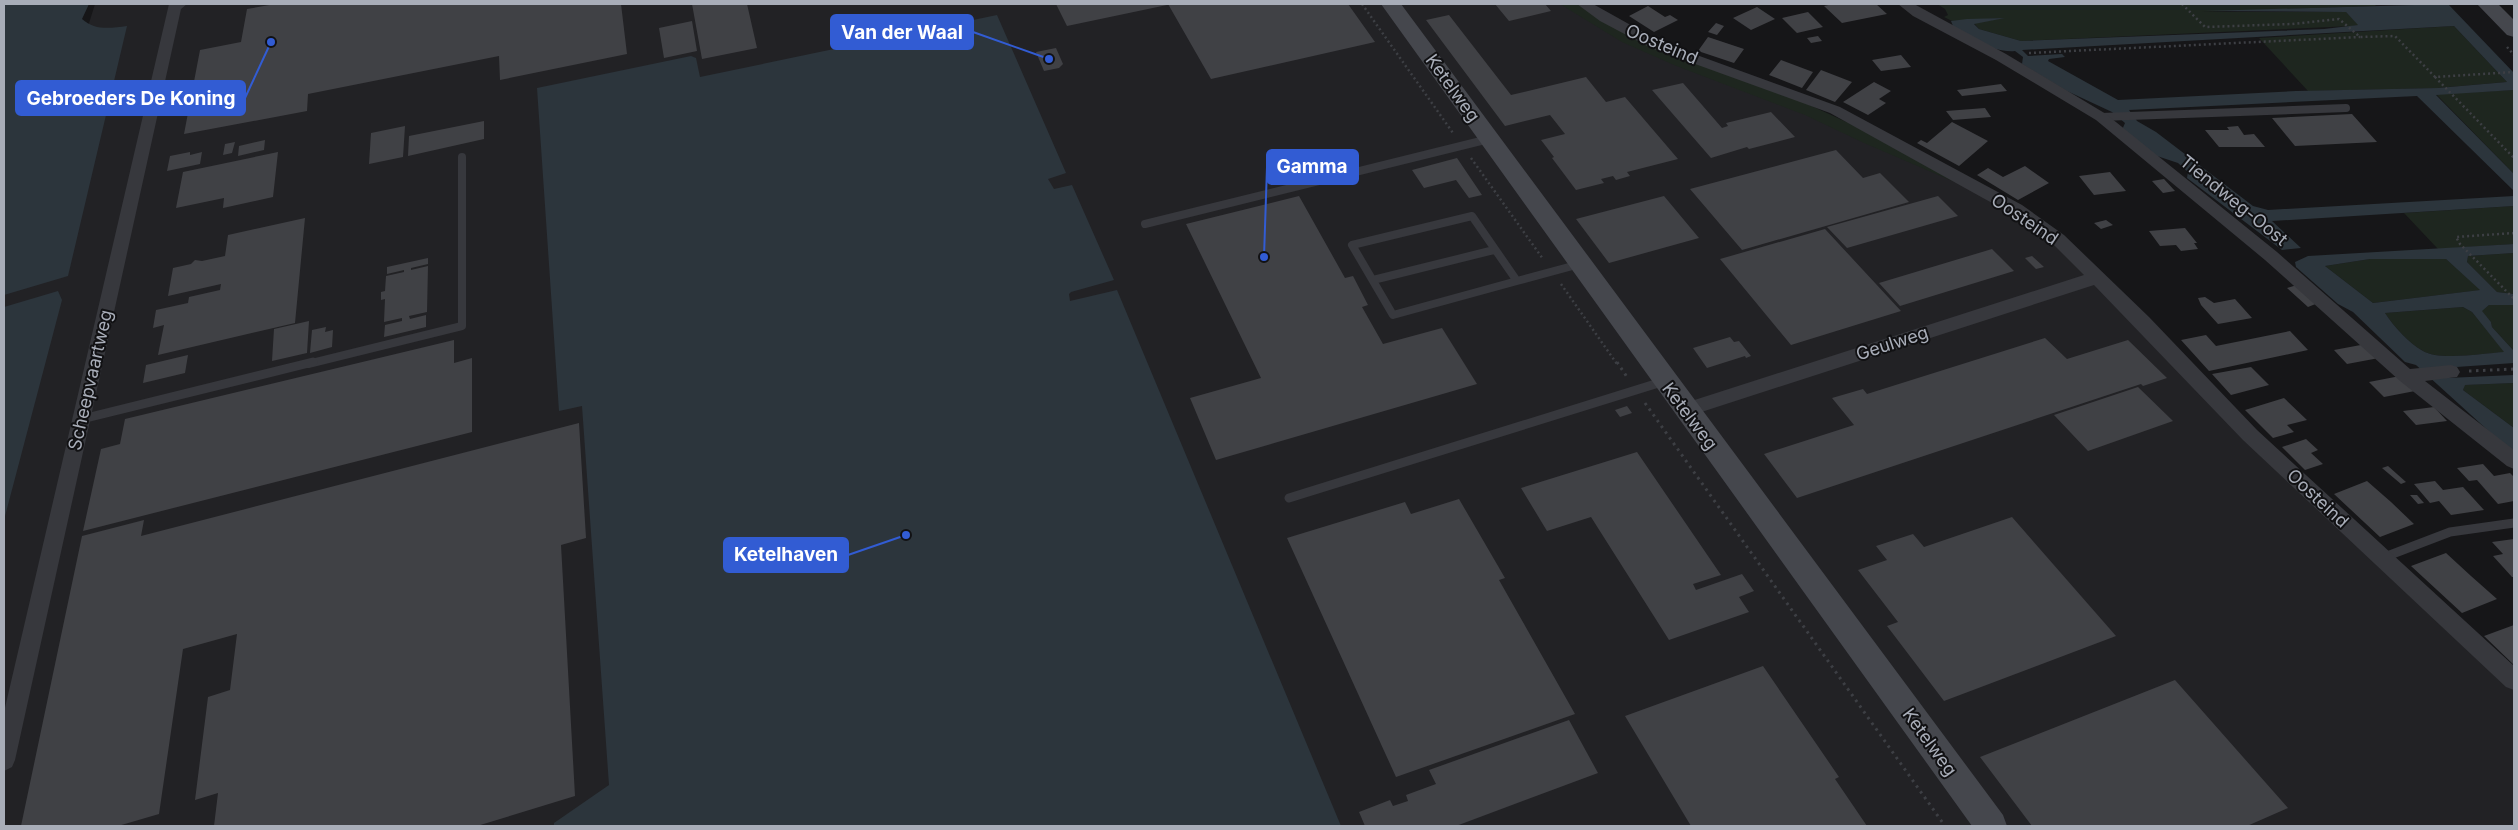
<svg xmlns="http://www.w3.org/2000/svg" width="2518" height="830" viewBox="0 0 2518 830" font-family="Inter,sans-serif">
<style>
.built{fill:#222225}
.green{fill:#1e261f}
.water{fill:#2c353c;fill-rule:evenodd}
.building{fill:#404145}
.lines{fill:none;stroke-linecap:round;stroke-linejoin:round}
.path-far1{stroke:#3d3f44;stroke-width:2.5;stroke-dasharray:2 3;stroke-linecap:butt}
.path{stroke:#3d3f44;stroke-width:3;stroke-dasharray:2.5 4.5;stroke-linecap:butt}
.lane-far1{stroke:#37383d;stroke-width:8}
.lane{stroke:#37383d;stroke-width:9}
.street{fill:#37383d;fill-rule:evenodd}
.secondary{fill:#45474d;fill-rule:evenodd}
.labels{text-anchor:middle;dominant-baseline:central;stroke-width:4;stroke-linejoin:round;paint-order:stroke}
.street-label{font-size:18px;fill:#a8adb8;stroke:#111113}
.leader{fill:none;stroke:#325cd3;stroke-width:2}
.callout-dot{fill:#325cd3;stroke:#111113;stroke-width:2}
.callout{fill:#325cd3;stroke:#325cd3;stroke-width:2}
.callout-label{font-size:19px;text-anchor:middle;font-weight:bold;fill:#fff}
</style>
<rect width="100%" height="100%" fill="#161618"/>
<!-- built -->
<path class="built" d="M95 4H1570L1578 12 1969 188 2096 271 2315 488 2514 666V826H4V296Z"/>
<!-- green -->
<path class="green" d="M1560 4H1577L1677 56 1803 102 1855 126 1964 186 1864 143 1805 115 1674 65 1622 42Z
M1937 4H2374L2376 6 2202 12H2346L2359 25 2352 26 2021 41 1979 29 1974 23 2004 18 1952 21 1944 17 1948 15 1945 9Z
M2454 26 2507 82 2438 88 2308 91 2259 38Z
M2514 90V174L2436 94Z
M2514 206V244L2438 249 2404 213Z
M2514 253V294L2497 292 2467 262 2468 256Z
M2370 259H2446L2481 290 2373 303 2325 266Z
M2489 305H2514V351L2492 327 2491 322 2481 311Z
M2463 307 2472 312 2505 352C2486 353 2439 361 2423 351 2409 343 2394 327 2385 313Z
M2514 383V428L2463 390 2464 385Z"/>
<!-- water -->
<path class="water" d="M4 4H89L82 19C95 31 111 28 127 26L68 276 4 295Z
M2448 4 2514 73V90L2436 95 2514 174V191L2417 96 2129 110 2137 121 2156 132 2253 206 2268 210 2514 196V206L2272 221 2301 248 2282 250 2187 178 2188 172 2178 163 2154 155 2122 130 2125 123 2112 112 2067 91 2022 64 2023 57 2015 51C1992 53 1972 37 1953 26L1951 21 1967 19 2005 18 1974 24 1979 29 2021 41 2324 29 2358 25 2346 12 2203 11ZM2454 26 2507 82 2438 88 2296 91 2118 100 2048 61 2049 59 2065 57 2062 54 2028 56 2022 50Z
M997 15 1066 173 1048 179 1054 189 1072 185 1114 280 1071 292 1069 294 1070 301 1117 290 1341 826H554V823L609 785 582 406 559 411 537 88 691 56 696 58 700 77Z
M2514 244V253L2468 256 2467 262 2497 292 2514 294V305H2489L2482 311 2491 322 2492 327 2514 351V363L2442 368 2447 378 2514 375V383L2465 385 2463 390 2514 428V454L2416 365 2405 362 2353 312 2338 304 2296 267 2295 262 2308 256ZM2370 259H2446L2480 290 2373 303 2325 266ZM2463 307 2472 312 2504 352C2485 353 2439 361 2423 351 2409 343 2394 327 2385 313Z
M58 291 62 300 4 520V307Z"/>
<!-- building -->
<path class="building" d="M275 4H621L627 54 500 80 499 56 308 94 307 111 184 134 200 50 241 42 247 9Z
M692 4H747L757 48 702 59Z
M1056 4H1167V5L1067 26Z
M1168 4H1348L1375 42 1211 79Z
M1495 4H1545L1551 11 1509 21Z
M1833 4H1876L1887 14 1842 23 1824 6Z
M1648 6 1665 17 1670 15 1678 20 1654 32 1629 16Z
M1757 7 1775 19 1751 30 1733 18Z
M1808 12 1823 27 1797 33 1782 18Z
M1449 15 1511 95 1586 77 1606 102 1625 97 1678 159 1627 172 1630 176 1616 180 1613 176 1601 179 1604 183 1576 190 1552 158 1554 157 1541 140 1565 134 1550 115 1505 126 1426 20Z
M692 21 697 51 664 58 659 28Z
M1716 23 1724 26 1717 35 1708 32Z
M1818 36 1822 41 1811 43 1807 38Z
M1708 37 1744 49 1734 63 1698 51Z
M1056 48 1063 64 1059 68 1044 71 1036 52Z
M1901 55 1911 67 1881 71 1872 60Z
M1781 60 1813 72 1802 88 1769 75Z
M1821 70 1852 82 1835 102 1806 90Z
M1874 82 1891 91 1879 99 1886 103 1868 115 1843 102Z
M1683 83 1722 128 1728 126 1726 123 1771 112 1795 137 1749 149 1747 147 1711 158 1652 90Z
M2001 84 2007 91 1962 96 1957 90Z
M1985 108 1991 117 1953 120 1946 111Z
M2352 114 2377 142 2295 146 2272 118Z
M484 121V139L408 156 409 136Z
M1952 122 1988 141 1959 166 1917 143 1921 140 1927 143Z
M405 126 403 157 369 164 371 133Z
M2238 126 2244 135 2254 134 2265 147H2219L2205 130H2229L2227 127Z
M265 140 264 150 238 156 239 146Z
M235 142 232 153 223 155 225 144Z
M1836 150 1863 178 1880 173 1909 202 1742 250 1690 189Z
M190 152V155L202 152 200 164 167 171 170 156Z
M278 152 273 197 223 208 224 198 176 208 183 172Z
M1457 158 1482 195 1469 198 1456 180 1424 188 1412 170Z
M2025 166 2049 183 2018 200 1977 175 1988 168 2003 177Z
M2110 172 2126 191 2094 195 2079 176Z
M2164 179 2175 191 2163 193 2152 181Z
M1299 196 1345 278 1353 276 1368 305 1362 307 1383 344 1442 328 1477 384 1216 460 1190 398 1261 378 1186 224Z
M1664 196 1699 238 1609 263 1576 219Z
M1938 196 1958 216 1847 248 1827 227Z
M305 218 295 323 158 355 164 325 153 328 156 310 188 303 189 297 220 290 221 284 168 296 173 268 191 264 195 260 202 261 225 256 228 235Z
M2106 220 2113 225 2101 229 2094 223Z
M2185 228 2197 243H2194L2198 249 2181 251 2176 245 2160 246 2149 231Z
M1825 229 1901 311 1791 345 1720 259Z
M1992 249 2014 271 1900 306 1879 283Z
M2032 256 2044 267 2036 269 2025 258Z
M428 258V264L411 268V270L428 266 427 312 409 316 410 319 426 315V327L384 337 385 325 402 321V318L384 322 385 299 381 300V292L385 291 386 276 404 272V270L387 274V267Z
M2297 285 2318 303 2308 307 2287 288Z
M2205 297 2214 303 2235 299 2252 318 2218 324 2201 305 2198 298Z
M309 321 307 353 272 361 274 329Z
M326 327 325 332 333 330 332 347 310 353 312 330Z
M2290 331 2308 350 2209 371 2181 340 2206 335 2216 346Z
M1730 337 1734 342 1739 341 1751 356 1746 358 1745 356 1707 368 1693 348Z
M2045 338 2067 359 2128 340 2167 378 2143 386 2141 384 1797 498 1764 454 1854 425 1832 398 1863 389 1867 394Z
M454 340V363L472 358V432L83 531 101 449 120 444 125 419Z
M2366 344 2379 358 2347 364 2334 350Z
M188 355 185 373 143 383 146 365Z
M2251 367 2269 385 2231 395 2212 374Z
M2400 376 2415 391 2384 397 2369 382Z
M2138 387 2173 421 2088 451 2054 415Z
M2284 398 2307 420 2287 425 2294 432 2273 438 2245 410Z
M1627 406 1632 413 1620 417 1615 410Z
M2434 407 2447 421 2416 425 2403 411Z
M579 423 586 538 561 545 575 796 477 826H214L218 793 195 800 208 697 230 690 237 634 183 649 159 814 118 826H21L82 536 144 520 141 536Z
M2306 439 2318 450 2311 453 2323 464 2305 470 2282 447Z
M1637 452 1721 575 1693 584 1696 590 1742 574 1754 591 1739 597 1749 612 1669 640 1591 517 1547 531 1521 488Z
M2483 464 2494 476 2510 473 2514 477V501L2498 504 2477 480 2469 481 2457 468Z
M2388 466 2406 482 2401 484 2382 468Z
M2367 481 2391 502 2414 524 2380 537 2334 494Z
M2435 481 2443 490 2463 487 2484 510 2451 515 2439 501 2430 503 2414 484Z
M2410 495H2417L2424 503 2418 504Z
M1459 499 1505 578 1499 580 1575 714 1396 777 1287 538 1405 502 1411 514Z
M2012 517 2116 636 1944 701 1887 626 1898 622 1858 570 1887 560 1876 546 1913 534 1924 547Z
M2514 539V577H2512L2493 556 2503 554 2492 542Z
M2446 553 2471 576 2497 599 2462 613 2411 566Z
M2514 625V665L2484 636Z
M1763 666 1839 777 1835 779 1867 826H1691L1625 716Z
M2175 680 2288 808 2247 826H2032L1980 757Z
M1569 720 1598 773 1456 826H1365L1359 812 1390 800 1393 806 1408 801 1406 795 1436 784 1429 770Z"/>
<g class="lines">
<!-- path-far1 -->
<path class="path-far1" d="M1362 4 1453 133
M2182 4 2205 27 2292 24 2339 19 2360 37 2395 36 2435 77 2514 72
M2507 47 2514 55
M2029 53 2360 37
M2435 77 2514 158
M1471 158 1543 259
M2514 233 2456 237 2460 244 2514 299
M1561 284 1617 364"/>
<!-- path -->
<path class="path" d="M1617 362 1627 377
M2469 371 2514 369
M1645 403 1945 826"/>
<!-- lane-far1 -->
<path class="lane-far1" d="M2101 117 2346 108
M1472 216 1517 281 1393 315 1352 245Z
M1145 224 1489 139
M1373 280 1494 250
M1517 281 1580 264
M308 364 462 326V157"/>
<!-- lane -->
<path class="lane" d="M82 419 313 362
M1289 498 1665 381
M2382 558 2450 532 2514 523"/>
<!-- street -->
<path class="street" d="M169 4H187L181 9 15 760 12 767 4 771V712Z
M1577 4H1593L1661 42 1840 107 2022 205 2064 235 2149 317 2257 430 2514 666V690L2506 687 2243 440 2094 285 1686 417 1679 415 1677 410 1679 405 2084 275 2052 243 2010 213 1830 113 1651 48 1600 21Z
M1898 4H1914L2006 54 2106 114 2277 252 2410 369 2451 365 2457 367 2460 372 2457 377 2425 381 2514 450V469L2507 466 2400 381 2265 260 2096 120 1996 60 1913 16Z"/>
<!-- secondary -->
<path class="secondary" d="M1381 4H1401L2003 815 2007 826H1972Z
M2477 4H2498L2514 20V37L2507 35Z"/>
</g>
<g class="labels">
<!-- street labels -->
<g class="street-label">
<text transform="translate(1662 44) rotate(23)">Oosteind</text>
<text transform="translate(1453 88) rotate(54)">Ketelweg</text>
<text transform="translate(2234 200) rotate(39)">Tiendweg-Oost</text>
<text transform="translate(2025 219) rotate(34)">Oosteind</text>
<text transform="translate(1892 343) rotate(-18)">Geulweg</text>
<text transform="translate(90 380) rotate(-77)">Scheepvaartweg</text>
<text transform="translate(1690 416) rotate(53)">Ketelweg</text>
<text transform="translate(2318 498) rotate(43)">Oosteind</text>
<text transform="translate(1930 742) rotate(54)">Ketelweg</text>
</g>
</g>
<!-- callouts -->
<path class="leader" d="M1049 59L973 32M271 42L245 98M1264 257L1267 167M906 535L848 555"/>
<g class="callout-dot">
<circle cx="1049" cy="59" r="5"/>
<circle cx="271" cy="42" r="5"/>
<circle cx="1264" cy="257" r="5"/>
<circle cx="906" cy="535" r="5"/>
</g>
<g class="callout">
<rect x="831" y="15" width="142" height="34" rx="5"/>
<rect x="16" y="81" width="229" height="34" rx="5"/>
<rect x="1267" y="150" width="91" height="34" rx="5"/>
<rect x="724" y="538" width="124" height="34" rx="5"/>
</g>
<g class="callout-label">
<text x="902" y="39">Van der Waal</text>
<text x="131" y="105">Gebroeders De Koning</text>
<text x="1312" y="173">Gamma</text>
<text x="786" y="561">Ketelhaven</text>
</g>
<!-- border -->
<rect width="2518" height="830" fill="none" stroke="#a8adb8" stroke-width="10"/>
</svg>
